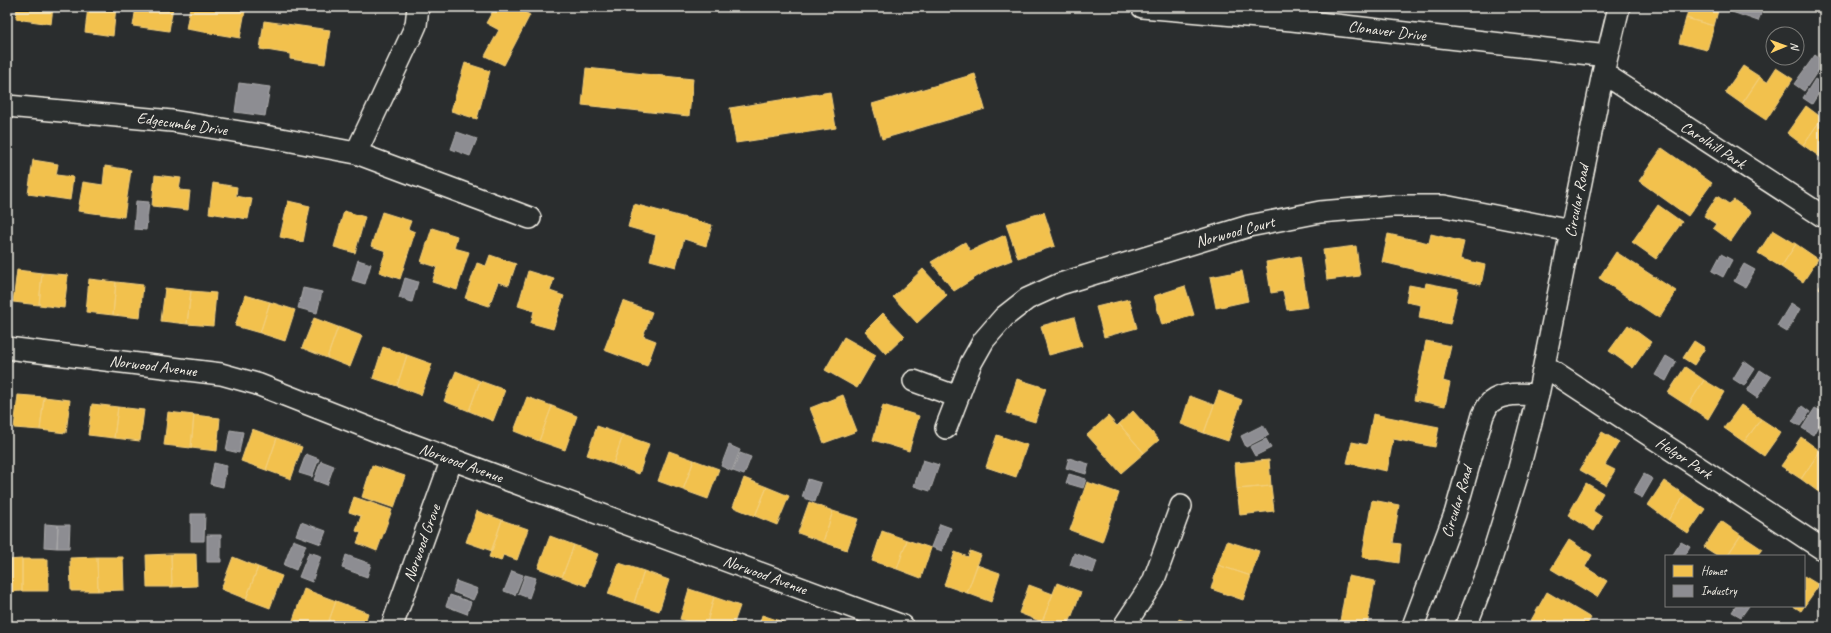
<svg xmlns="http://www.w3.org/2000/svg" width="1831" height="633" viewBox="0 0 1831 633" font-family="Caveat,sans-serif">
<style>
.homes{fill:#f2c14e;stroke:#f3cf7c}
.industry{fill:#8d8d92;stroke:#acabac}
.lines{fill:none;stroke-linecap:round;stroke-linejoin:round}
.street-casing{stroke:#f4f1e8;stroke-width:24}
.street{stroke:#2a2d2e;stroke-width:21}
.labels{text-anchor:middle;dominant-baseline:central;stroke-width:4;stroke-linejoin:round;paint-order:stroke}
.street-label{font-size:16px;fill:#f4f1e8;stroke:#2a2d2e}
</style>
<rect width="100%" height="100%" fill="#2a2d2e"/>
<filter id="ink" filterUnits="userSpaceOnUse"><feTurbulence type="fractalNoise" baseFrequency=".025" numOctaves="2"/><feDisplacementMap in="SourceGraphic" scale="8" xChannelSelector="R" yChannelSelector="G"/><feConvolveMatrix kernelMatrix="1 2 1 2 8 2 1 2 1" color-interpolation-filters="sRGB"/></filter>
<g filter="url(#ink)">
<!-- homes -->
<path class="homes" d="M17 7H53L51 24 16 19Z
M88 7H116L113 36 85 32Z
M136 7H173L169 31 133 26Z
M190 7H222L245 11 240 38 186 29Z
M495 7H515L530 15 504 65 485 56 499 30 486 23Z
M1689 7H1719L1714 26 1686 18Z
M1686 18 1714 26 1707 50 1679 43Z
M264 21 330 30 325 64 290 59V54L260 49Z
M465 63 490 71 477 119 451 111Z
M1743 66 1760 77 1742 104 1725 92Z
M586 68 693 79 689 116 582 105Z
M1776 68 1793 79 1766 120 1742 104 1760 77 1767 82Z
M975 74 985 109 882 139 872 104Z
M830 92 836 128 736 143 730 108Z
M1806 106 1822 118 1803 145 1787 133Z
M1822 118 1824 119V152L1820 157 1803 145Z
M1662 148 1712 183 1688 216 1639 181Z
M7 160H10L7 186Z
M33 160 58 164 56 175 73 177 70 200 28 194Z
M105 166 131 170 124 217 78 211 83 182 103 185Z
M155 175 181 178 179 190 190 191 188 210 152 206Z
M213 183 237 187 236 196 252 199 248 219 209 213Z
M1717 196 1729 204 1734 200 1751 212 1731 241 1713 228 1716 224 1704 216Z
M288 201 310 206 303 242 280 237Z
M634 204 712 225 706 246 684 239 676 267 650 260 656 235 628 227Z
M1658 205 1682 222 1656 259 1632 242Z
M344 211 365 217 355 253 334 247Z
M382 212 411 221 408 229 415 232 400 279 379 272 386 251 371 246Z
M1044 212 1055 246 1018 258 1006 224Z
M432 228 457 236 454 248 469 252 457 290 432 282 437 267 421 262Z
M1773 230 1796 244 1781 267 1758 253Z
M1388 234 1429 243 1431 234 1464 242 1460 259 1485 265 1481 285 1382 262Z
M1005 235 1012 260 989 269 954 291 931 262 965 242 970 251Z
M1796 244 1818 259 1803 282 1781 267Z
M1356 246 1360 276 1327 280 1323 250Z
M1616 252 1676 291 1659 318 1599 278Z
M490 255 516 264 509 285 498 282 489 306 465 298 477 263 486 266Z
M1300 256 1308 307 1287 310 1283 291 1271 293 1266 262Z
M923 269 947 295 917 323 893 297Z
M17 270 42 273 39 305 13 302Z
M528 271 554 279 550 291 564 296 553 329 531 323 534 311 518 306Z
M1242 271 1248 301 1216 308 1210 277Z
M42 273 68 275 64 308 39 305Z
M89 279 116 282 113 315 86 312Z
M1824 281V292L1819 288Z
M116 282 143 285 140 318 113 315Z
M1426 283 1458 289 1450 324 1419 318 1421 305 1406 302 1409 285 1425 288Z
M1185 286 1194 315 1162 325 1154 296Z
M165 288 191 291 187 324 161 321Z
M191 291 216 293 213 326 187 324Z
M245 295 270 302 260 333 235 326Z
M1129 299 1137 328 1104 337 1096 307Z
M623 301 652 312 643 336 656 341 647 366 604 350Z
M270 302 295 310 285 341 260 333Z
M883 313 905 336 886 354 865 331Z
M1074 317 1082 346 1049 355 1041 326Z
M314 318 338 327 327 358 302 348Z
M1628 325 1651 342 1633 368 1609 351Z
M338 327 362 336 350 367 327 358Z
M844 337 876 355 857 388 825 370Z
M1426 341 1451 346 1443 381 1450 383 1445 406 1414 400Z
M1694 341 1705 348 1694 365 1683 358Z
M383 347 407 355 397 386 373 378Z
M407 355 432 364 421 395 397 386Z
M1685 367 1704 380 1688 406 1668 393Z
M456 371 480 381 469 411 444 401Z
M1017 379 1046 388 1035 422 1006 413Z
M1704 380 1724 392 1708 419 1688 406Z
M480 381 505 390 493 421 469 411Z
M1219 391 1242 400 1228 441 1204 433Z
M18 395 44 397 40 430 14 428Z
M843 395 857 431 824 443 810 408Z
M1190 396 1214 405 1204 433 1181 424Z
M44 397 70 400 66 433 40 430Z
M527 397 552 406 539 441 514 431Z
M92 404 118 407 114 438 88 435Z
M883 405 919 416 909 451 873 440Z
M1741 405 1761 419 1744 442 1724 428Z
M552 406 577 416 565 450 539 441Z
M118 407 144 410 140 441 114 438Z
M1133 411 1159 440 1144 453 1119 424Z
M168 412 194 415 191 448 164 445Z
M1373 414 1439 427 1435 447 1393 439 1387 471 1347 463 1352 442 1367 445Z
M194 415 220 418 217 451 191 448Z
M1108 416 1117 426 1119 424 1144 453 1121 473 1087 435Z
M1761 419 1781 432 1764 456 1744 442Z
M597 426 623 435 613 464 587 455Z
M252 429 277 438 266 470 241 461Z
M1602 432 1619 442 1605 465 1615 470 1606 485 1580 470Z
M623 435 649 444 639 474 613 464Z
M997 435 1027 445 1016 477 986 467Z
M1801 437 1820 451 1801 479 1781 466Z
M277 438 302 447 291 479 266 470Z
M669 451 694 460 683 490 658 481Z
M1820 451 1824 453V487L1820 493 1801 479Z
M694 460 719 469 708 499 683 490Z
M1269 460 1271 486 1237 489 1235 463Z
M372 465 405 476 394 508 362 497Z
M744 478 767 487 755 516 733 507Z
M1664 481 1685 495 1668 520 1648 505Z
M1087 482 1119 493 1102 542 1070 530Z
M1586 483 1603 493 1593 511 1602 517 1594 531 1568 515Z
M1271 486 1274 511 1240 515 1237 489Z
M767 487 789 496 777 525 755 516Z
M1685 495 1705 509 1688 534 1668 520Z
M354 497 392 510 377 551 357 543 361 533 356 531 361 516 349 512Z
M1372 500 1399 505 1393 543 1401 544 1399 563 1362 557Z
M809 502 833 511 823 542 798 533Z
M477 511 502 520 492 551 466 542Z
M833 511 858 519 847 550 823 542Z
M502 520 528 529 517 560 503 555 501 561 489 557Z
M1721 521 1741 535 1727 556H1718L1704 547Z
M882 531 907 540 897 569 872 561Z
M1741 535 1762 549 1757 556H1727Z
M550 536 574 545 562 577 538 568Z
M907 540 931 548 921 578 897 569Z
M1569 540 1592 555 1585 567 1607 581 1597 597 1551 569Z
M1227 541 1259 551 1251 576 1218 565Z
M574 545 598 554 586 586 562 577Z
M970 551 981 555 967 593 944 585 955 552 968 557Z
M171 554H196L197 586 172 587Z
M171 554 172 587H147L146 555Z
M97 557 98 591H71L70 558Z
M97 557H123L124 590 98 591Z
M233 557 258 567 246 599 221 589Z
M22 559V591L7 592V560Z
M22 559H48V591H22Z
M619 563 644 571 634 603 608 594Z
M977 565 1000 573 991 602 967 593Z
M1218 565 1251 576 1243 600 1211 589Z
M258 567 282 576 270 608 246 599Z
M644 571 669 580 659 611 634 603Z
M1348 576 1375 581 1367 626 1340 621Z
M1804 576 1819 585 1801 611 1793 606H1804Z
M1057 583 1081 592 1068 626H1053L1042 622Z
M1029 585 1053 594 1042 622 1019 613Z
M304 589 336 601 327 626H310L293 620Z
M689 589 714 597 706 626H700L680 619Z
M1547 592 1591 618 1586 626H1562L1558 624 1557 626H1532L1529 624Z
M714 597 740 606 733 626H706Z
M336 601 368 613 364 626H327Z
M762 615 786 623 785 626H759Z
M1179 619 1201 626H1177Z"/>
<!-- industry -->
<path class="industry" d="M1734 7H1750L1762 11 1758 21 1732 12Z
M1815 55 1824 62 1804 91 1794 84Z
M1815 79 1824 85 1812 104 1803 98Z
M239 83 270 87 265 116 235 112Z
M457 132 477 139 470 156 451 149Z
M136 201 149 202 146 230 134 229Z
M1721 254 1732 260 1723 277 1712 271Z
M358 260 371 264 365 284 352 280Z
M1744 264 1755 270 1745 287 1734 281Z
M405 278 418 282 412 302 399 298Z
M303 288 322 292 317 313 298 308Z
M1791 303 1800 309 1787 332 1777 326Z
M1666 356 1676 362 1666 381 1655 375Z
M1744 361 1755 369 1744 386 1733 379Z
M1760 370 1771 377 1757 398 1747 391Z
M1802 406 1810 412 1800 426 1792 421Z
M1815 408 1824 413V416L1813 435 1802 428Z
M1263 425 1269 435 1246 447 1241 436Z
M230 430 243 432 239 453 226 450Z
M1266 439 1271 448 1255 456 1250 447Z
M729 445 740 450 732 471 721 466Z
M740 453 751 457 744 475 733 471Z
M306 454 319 459 312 477 299 473Z
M1069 458 1089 464 1086 474 1066 468Z
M923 460 939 465 930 491 914 486Z
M321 461 334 466 327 485 314 480Z
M214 463 227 466 223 487 210 484Z
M1069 474 1086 479 1083 488 1066 483Z
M1644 474 1653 479 1642 498 1633 493Z
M808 479 821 483 815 502 802 497Z
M191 514H205L204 541H191Z
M301 522 326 531 321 544 296 535Z
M45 524 58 525 57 548 44 547Z
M940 524 951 528 942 551 931 547Z
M58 525H70L69 548H57Z
M207 535H221V562H207Z
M293 540 306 545 296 570 284 565Z
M1681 542 1690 547 1685 556H1672Z
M309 552 321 556 312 582 299 577Z
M1074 553 1097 561 1093 573 1070 565Z
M346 555 371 564 367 577 342 568Z
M512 571 523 575 515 595 504 591Z
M525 575 536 578 529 598 518 594Z
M456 581 478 589 473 600 453 592Z
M450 595 471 602 467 614 446 606Z
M1736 606H1749L1741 617 1732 612Z"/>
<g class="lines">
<!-- street casing -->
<g class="street-casing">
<path id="street" d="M1142 7 1292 20 1607 56
M1603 73 1824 217
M7 106 172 121 265 136 356 153 530 218
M356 153 412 34 416 25 418 7
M7 348 221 374 257 384 397 439 903 626
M1544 366 1824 550
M914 381 958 397
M946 428 971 363 984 340 1004 317 1027 299 1060 284 1249 226 1320 212 1391 206H1444L1571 231
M392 626 452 459
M1124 626 1153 582 1181 506
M1413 626 1455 514 1483 415C1485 411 1488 404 1491 402 1503 392 1524 394 1538 395
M1466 626 1488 569 1517 476 1538 395 1603 73 1619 7"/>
</g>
<!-- street -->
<use href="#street" class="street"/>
</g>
</g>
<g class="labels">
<!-- street labels -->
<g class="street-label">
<text transform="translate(1387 31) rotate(7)">Clonaver Drive</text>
<text transform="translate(182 124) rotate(8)">Edgecumbe Drive</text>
<text transform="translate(1713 145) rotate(33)">Carolhill Park</text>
<text transform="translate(1577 201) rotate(-79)">Circular Road</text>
<text transform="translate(1235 232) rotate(-15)">Norwood Court</text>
<text transform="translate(153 366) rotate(7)">Norwood Avenue</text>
<text transform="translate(1684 458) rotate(33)">Helgor Park</text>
<text transform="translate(461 463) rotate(20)">Norwood Avenue</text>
<text transform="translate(1457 502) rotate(-73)">Circular Road</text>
<text transform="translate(422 543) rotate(-70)">Norwood Grove</text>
<text transform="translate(765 575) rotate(20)">Norwood Avenue</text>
</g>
</g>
<!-- margin -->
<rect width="1831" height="633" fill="none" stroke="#2a2d2e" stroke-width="24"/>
<rect x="12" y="12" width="1807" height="609" fill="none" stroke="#f4f1e8" stroke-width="1.5" filter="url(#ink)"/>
<!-- legend -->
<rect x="1665" y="555" width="140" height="52" fill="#2a2d2e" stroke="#7b7b78"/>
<rect x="1673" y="565" width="20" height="12" fill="#f2c14e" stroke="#7b7b78"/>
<text x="1701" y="575" font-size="12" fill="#f4f1e8">Homes</text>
<rect x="1673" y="585" width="20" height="12" fill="#8d8d92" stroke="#7b7b78"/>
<text x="1701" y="595" font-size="12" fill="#f4f1e8">Industry</text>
<!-- north arrow -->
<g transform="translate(1785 46) rotate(88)"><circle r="19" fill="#2a2d2e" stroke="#7b7b78"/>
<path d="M0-3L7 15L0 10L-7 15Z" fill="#ffd166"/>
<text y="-6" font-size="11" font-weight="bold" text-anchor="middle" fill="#f4f1e8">N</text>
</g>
</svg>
